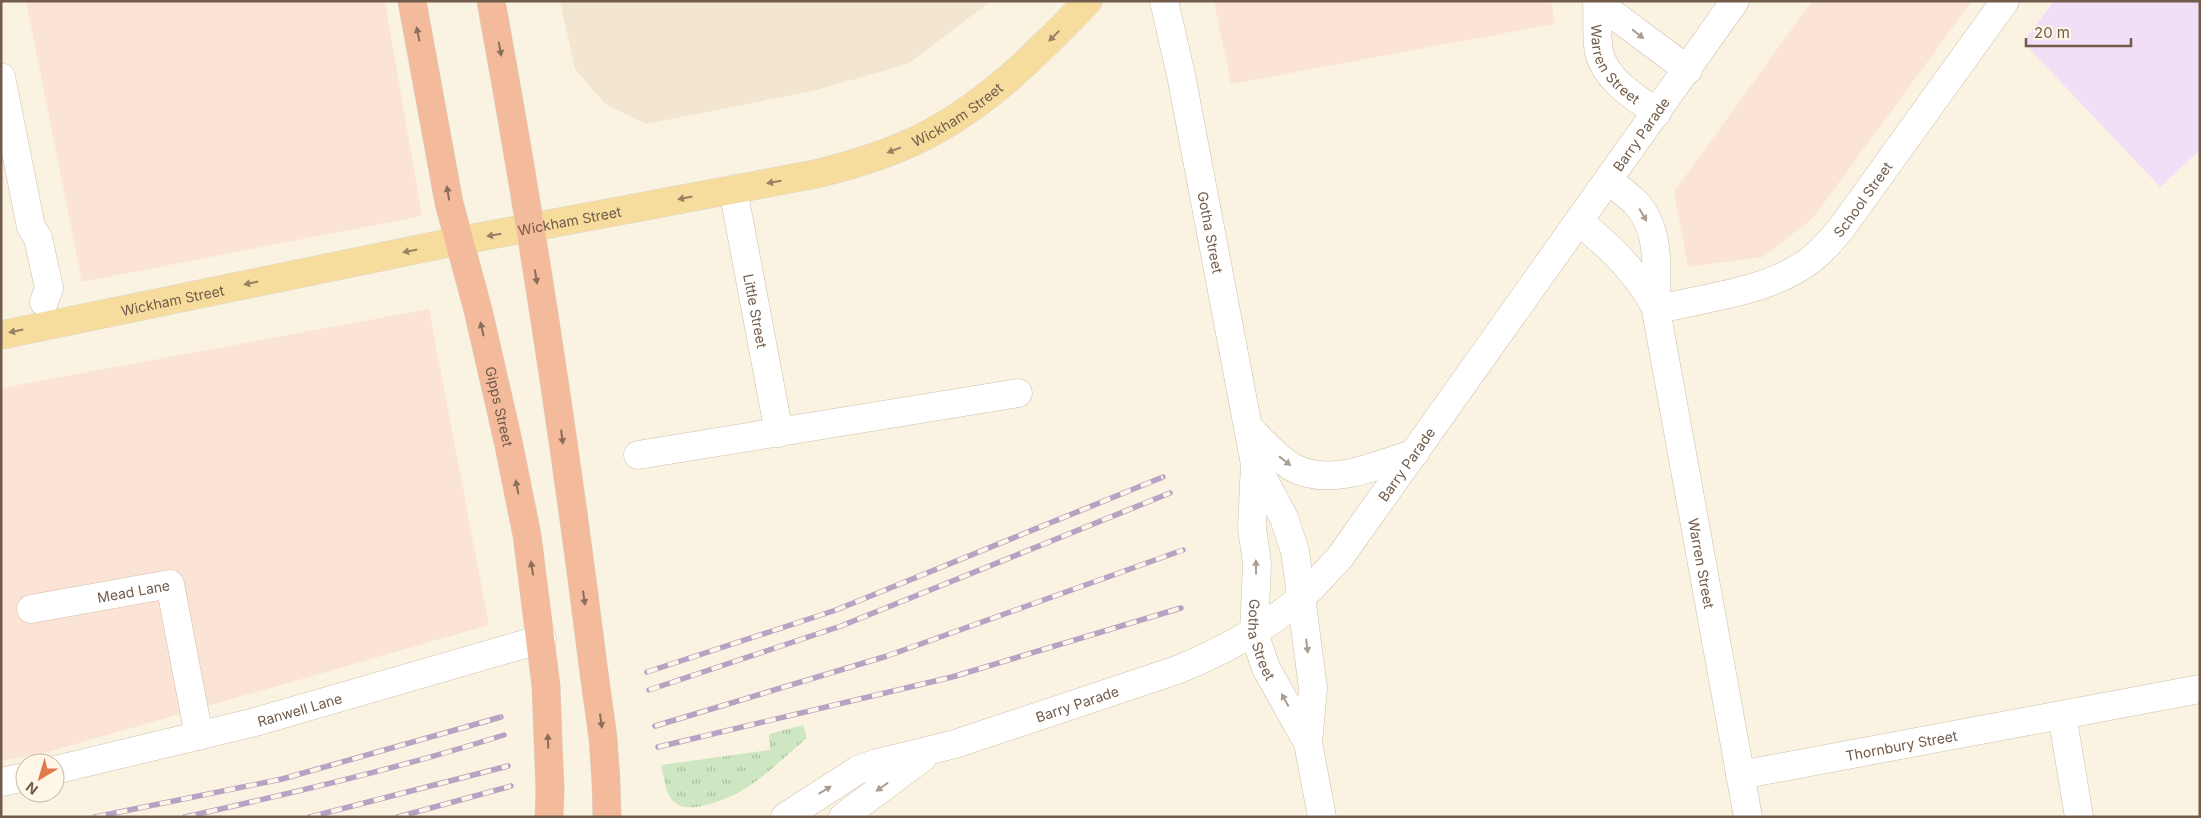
<svg xmlns="http://www.w3.org/2000/svg" width="2201" height="818" viewBox="0 0 2201 818" font-family="Inter,sans-serif">
<style>
.residential{fill:#f2e6d1}
.commercial{fill:#fbe4d6}
.education{fill:#f0dff7}
.grass{fill:url(#grass-tufts)}
.lines{fill:none;stroke-linecap:round;stroke-linejoin:round}
.minor-casing{stroke:#cebeac;stroke-width:29}
.major-casing{stroke:#dad4d0;stroke-width:29}
.highway-casing{stroke:#dad4d0;stroke-width:29}
.minor{stroke:#fff;stroke-width:28}
.major{stroke:#f7dd9d;stroke-width:28}
.highway{stroke:#f3ba9b;stroke-width:28}
.rail-casing{stroke:#b7a2c3;stroke-width:5.5}
.rail{stroke:#fef7e8;stroke-width:4;stroke-dasharray:11;stroke-linecap:butt}
.highway-bridge-casing{stroke:#dad4d0;stroke-width:29;stroke-linecap:butt}
.highway-bridge{stroke:#f3ba9b;stroke-width:28}
.oneway{fill:#8b6e5a}
.oneway2{fill:#aa9d92}
.oneway3{fill:#998263}
.labels{text-anchor:middle;dominant-baseline:central;stroke-width:4.5;stroke-linejoin:round;paint-order:stroke}
.street-label{font-size:14px;fill:#715b4a;stroke:#fef7e8}
</style>
<defs>
<pattern id="grass-tufts" width="24" height="20" patternUnits="userSpaceOnUse" patternTransform="scale(1.25)"><rect width="24" height="20" fill="#cee7c2"/><path d="M3 7l-1-3M5 7V3M7 7l1-3M15 17l-1-3M17 17v-4M19 17l1-3" fill="none" stroke="#acbea0"/></pattern>
</defs>
<rect width="100%" height="100%" fill="#fbf3e2"/>
<!-- residential -->
<path class="residential" d="M560 1H991L908 64 813 91 646 124 605 104 575 69Z"/>
<!-- commercial -->
<path class="commercial" d="M26 1H385L422 216 82 282Z
M1214 1H1551L1555 24 1231 84Z
M1812 1H1972L1813 218 1763 257 1688 267 1674 192Z
M429 309 489 625 48 752 1 761V388Z"/>
<!-- education -->
<path class="education" d="M2054 1H2200V150L2160 187 2023 42Z"/>
<!-- grass -->
<path class="grass" d="M803 725 807 738C771 768 750 795 702 806 692 808 681 809 673 801 665 793 664 776 661 765L770 750 769 734Z"/>
<g class="lines">
<!-- minor casing -->
<g class="minor-casing">
<g id="minor">
<path id="s1" d="M1164 1 1181 75 1255 464 1252 528 1257 563 1254 633 1266 668 1308 743"/>
<path id="s2" d="M1597 1C1598 17 1596 36 1599 52 1606 81 1635 97 1657 113"/>
<path d="M1602 1 1610 12 1688 70"/>
<path d="M1 77 31 227 38 238 49 288 44 302"/>
<path id="s3" d="M1609 181C1618 188 1628 195 1636 203 1662 231 1656 274 1656 310L1748 817"/>
<path id="s4" d="M733 189 779 433"/>
<path d="M1580 222C1611 248 1637 272 1656 308"/>
<path id="s5" d="M1656 310C1706 297 1762 293 1805 264 1820 254 1832 240 1843 226L2005 1"/>
<path d="M1249 428C1262 441 1276 457 1292 467 1330 488 1377 465 1415 453"/>
<path d="M638 455 1018 393"/>
<path d="M1256 465 1284 518 1295 551 1313 688 1308 743 1322 817"/>
<path id="s6" d="M31 609 170 584 199 736"/>
<path d="M2062 715 2079 817"/>
<path id="s7" d="M55 770 255 722 542 639"/>
<path id="s8" d="M1740 775 2200 689"/>
<path d="M1 782 25 777"/>
<path id="s9" d="M785 817 858 770 877 763 955 744 1177 670C1221 652 1263 630 1300 599 1314 586 1327 571 1340 557L1735 1"/>
<path d="M843 817 922 758"/>
</g>
</g>
<!-- major casing -->
<g class="major-casing">
<g id="major">
<path id="s10" d="M1 335 458 241 816 174C848 166 880 157 910 143 980 112 1035 56 1088 1"/>
</g>
</g>
<!-- highway casing -->
<g class="highway-casing">
<g id="highway">
<path id="s11" d="M412 1 449 203 478 310 508 441 527 535 546 686"/>
<path d="M491 1C532 224 566 448 594 673"/>
<path d="M606 782 607 817"/>
<path d="M549 817 550 790"/>
</g>
</g>
<!-- minor -->
<use href="#minor" class="minor"/>
<!-- major -->
<use href="#major" class="major"/>
<!-- highway -->
<use href="#highway" class="highway"/>
<!-- rail casing -->
<g class="rail-casing">
<path id="rail" d="M647 672 836 610 1163 477
M649 690 841 626 1170 493
M655 726 887 656 1183 550
M658 747 952 677 1181 608
M95 817 282 779 501 717
M185 817C292 793 400 768 504 735
M310 817 508 766
M398 817 511 786"/>
</g>
<!-- rail -->
<use href="#rail" class="rail"/>
<!-- highway-bridge casing -->
<g class="highway-bridge-casing">
<path id="highway-bridge" d="M594 673 603 738 606 782
M546 686 550 790"/>
</g>
<!-- highway-bridge -->
<use href="#highway-bridge" class="highway-bridge"/>
</g>
<!-- one-way arrows -->
<defs><path id="oneway-solid" d="M-6-.8H1V-3.2L6.5 0L1 3.2V.8H-6Z" transform="scale(1.25)"/></defs>
<g class="oneway">
<use href="#oneway-solid" transform="translate(418 34) rotate(-101)"/>
<use href="#oneway-solid" transform="translate(500 49) rotate(80)"/>
<use href="#oneway-solid" transform="translate(448 193) rotate(-99)"/>
<use href="#oneway-solid" transform="translate(536 277) rotate(81)"/>
<use href="#oneway-solid" transform="translate(482 329) rotate(-103)"/>
<use href="#oneway-solid" transform="translate(562 437) rotate(83)"/>
<use href="#oneway-solid" transform="translate(517 487) rotate(-101)"/>
<use href="#oneway-solid" transform="translate(532 568) rotate(-99)"/>
<use href="#oneway-solid" transform="translate(584 598) rotate(82)"/>
<use href="#oneway-solid" transform="translate(601 721) rotate(82)"/>
<use href="#oneway-solid" transform="translate(548 741) rotate(-92)"/>
</g>
<g class="oneway2">
<use href="#oneway-solid" transform="translate(1638 34) rotate(38)"/>
<use href="#oneway-solid" transform="translate(1643 215) rotate(60)"/>
<use href="#oneway-solid" transform="translate(1285 461) rotate(38)"/>
<use href="#oneway-solid" transform="translate(1256 567) rotate(-91)"/>
<use href="#oneway-solid" transform="translate(1307 646) rotate(83)"/>
<use href="#oneway-solid" transform="translate(1285 700) rotate(-119)"/>
<use href="#oneway-solid" transform="translate(882 787) rotate(144)"/>
<use href="#oneway-solid" transform="translate(825 790) rotate(-31)"/>
</g>
<g class="oneway3">
<use href="#oneway-solid" transform="translate(1054 36) rotate(135)"/>
<use href="#oneway-solid" transform="translate(894 150) rotate(159)"/>
<use href="#oneway-solid" transform="translate(774 182) rotate(170)"/>
<use href="#oneway-solid" transform="translate(685 198) rotate(169)"/>
<use href="#oneway-solid" transform="translate(494 235) rotate(170)"/>
<use href="#oneway-solid" transform="translate(410 251) rotate(169)"/>
<use href="#oneway-solid" transform="translate(251 283) rotate(168)"/>
<use href="#oneway-solid" transform="translate(16 331) rotate(168)"/>
</g>
<g class="labels">
<!-- street labels -->
<g class="street-label">
<text stroke="none"><textPath href="#s2" startOffset="69">Warren Street</textPath></text>
<text stroke="none"><textPath href="#s10" startOffset="985">Wickham Street</textPath></text>
<text stroke="none"><textPath href="#s9" startOffset="1141">Barry Parade</textPath></text>
<text stroke="none"><textPath href="#s5" startOffset="244">School Street</textPath></text>
<text stroke="none"><textPath href="#s10" startOffset="580">Wickham Street</textPath></text>
<text stroke="none"><textPath href="#s1" startOffset="236">Gotha Street</textPath></text>
<text stroke="none"><textPath href="#s10" startOffset="175">Wickham Street</textPath></text>
<text stroke="none"><textPath href="#s4" startOffset="124">Little Street</textPath></text>
<text stroke="none"><textPath href="#s11" startOffset="415">Gipps Street</textPath></text>
<text stroke="none"><textPath href="#s9" startOffset="736">Barry Parade</textPath></text>
<text stroke="none"><textPath href="#s3" startOffset="404">Warren Street</textPath></text>
<text stroke="none"><textPath href="#s6" startOffset="104">Mead Lane</textPath></text>
<text stroke="none"><textPath href="#s1" startOffset="649">Gotha Street</textPath></text>
<text stroke="none"><textPath href="#s9" startOffset="316">Barry Parade</textPath></text>
<text stroke="none"><textPath href="#s7" startOffset="252">Ranwell Lane</textPath></text>
<text stroke="none"><textPath href="#s8" startOffset="164">Thornbury Street</textPath></text>
</g>
</g>
<!-- border -->
<rect width="2201" height="818" fill="none" stroke="#715b4a" stroke-width="5"/>
<!-- north arrow -->
<g transform="translate(40 778) rotate(218)"><circle r="24" fill="#fef7e8" stroke="#c6b9a9"/>
<path d="M0-4L9 19L0 12L-9 19Z" fill="#e07a4c"/>
<text y="-8" font-size="14" font-weight="bold" text-anchor="middle" fill="#715b4a">N</text>
</g>
<!-- scale -->
<path d="M2026 38v8h105v-8" fill="none" stroke="#715b4a" stroke-width="2.5"/>
<text x="2034" y="38" font-size="15" fill="#715b4a" stroke="#fef7e8" stroke-width="4" paint-order="stroke">20 m</text>
</svg>
